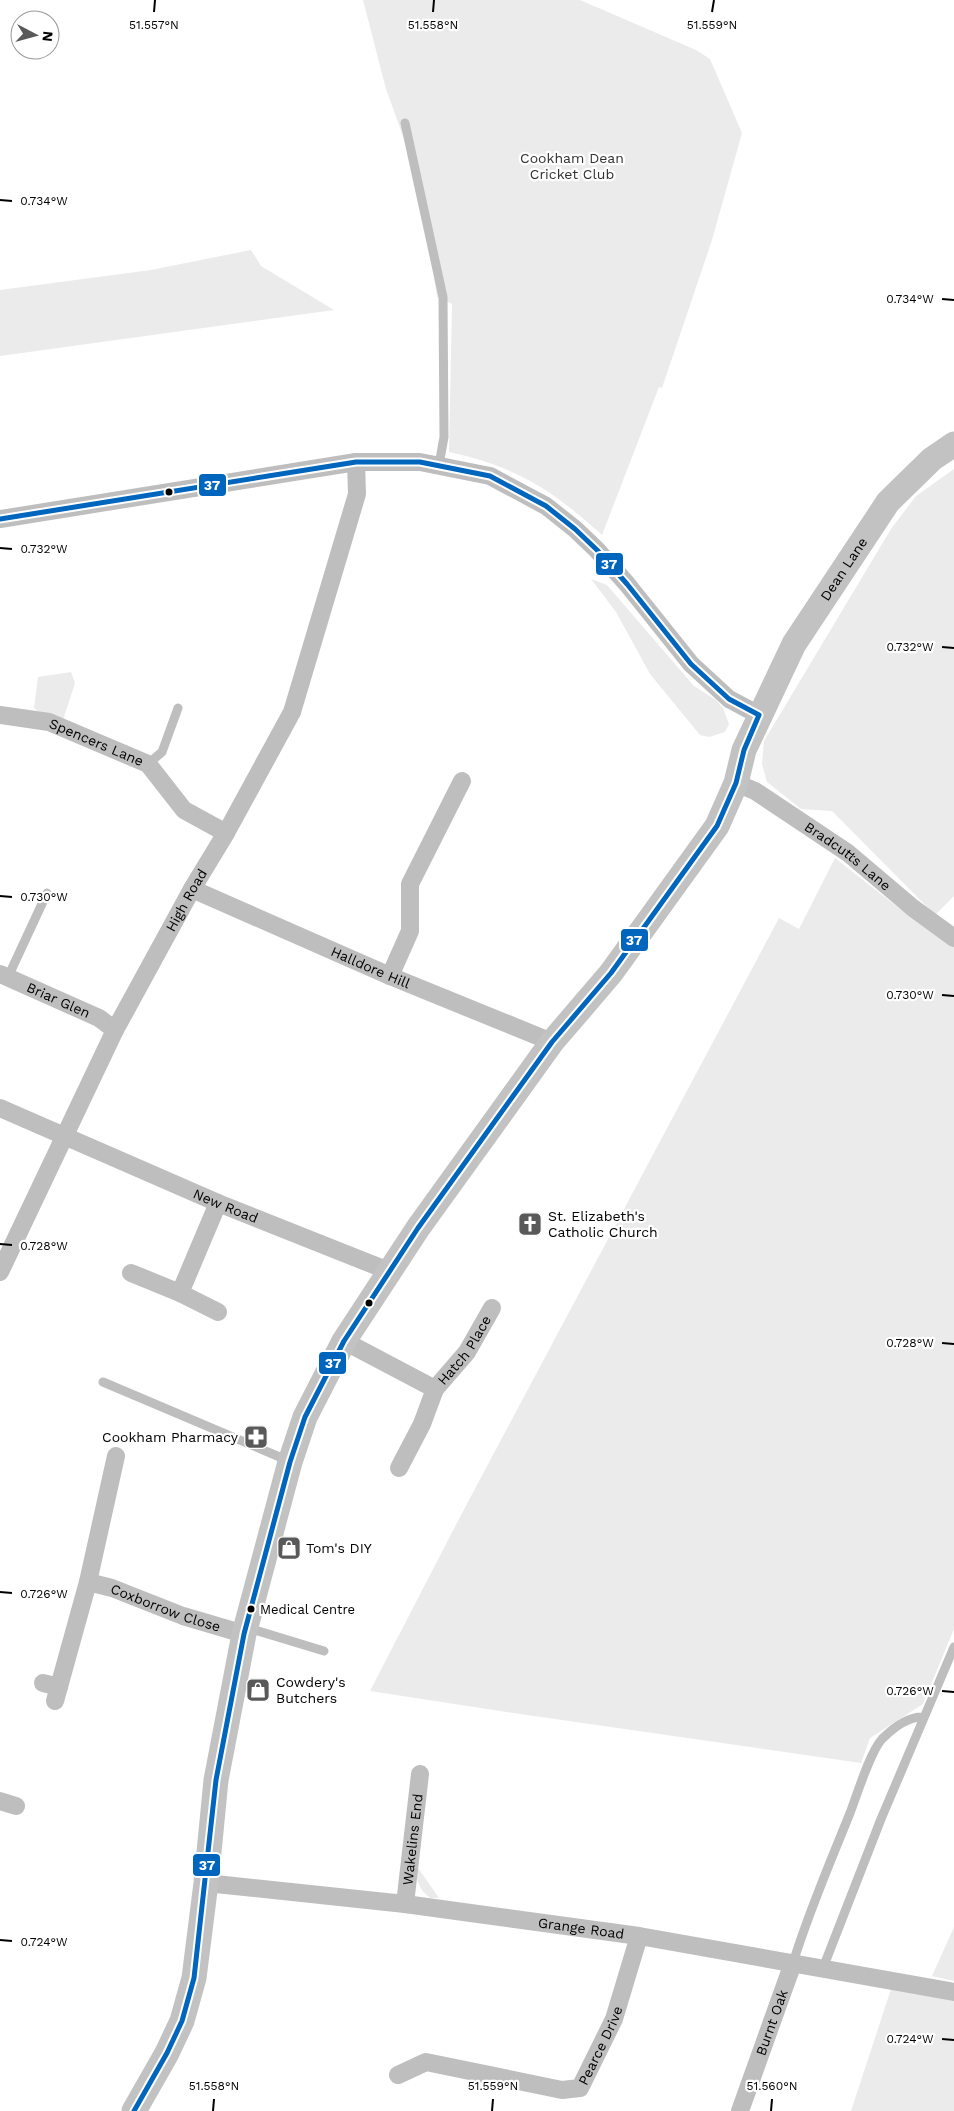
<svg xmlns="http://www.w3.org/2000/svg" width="954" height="2111" viewBox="0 0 954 2111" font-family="'Work Sans',sans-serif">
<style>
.green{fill:#ebebeb}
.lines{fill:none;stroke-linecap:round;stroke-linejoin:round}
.lane{stroke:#bebebe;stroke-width:9}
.street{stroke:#bebebe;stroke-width:18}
.secondary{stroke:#c2c2c2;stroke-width:25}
.bus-1-casing{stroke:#fff;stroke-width:9}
.bus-1{stroke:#0065bd;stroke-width:5}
.ticks{fill:none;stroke:#000;stroke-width:2}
.bus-dot{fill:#000;stroke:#fff;stroke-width:2}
.labels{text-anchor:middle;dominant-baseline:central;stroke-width:4.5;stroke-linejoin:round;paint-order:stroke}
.bus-label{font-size:13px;fill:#000;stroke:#fff;text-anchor:start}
.park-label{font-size:14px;fill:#313131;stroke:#fff}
.street-label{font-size:14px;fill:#000;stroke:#fff}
.poi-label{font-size:14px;fill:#000;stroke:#fff;text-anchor:start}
.ticks-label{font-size:12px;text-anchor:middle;fill:#000;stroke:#fff;stroke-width:4.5;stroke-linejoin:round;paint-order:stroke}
.line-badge{stroke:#fff;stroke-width:2}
.badge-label{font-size:14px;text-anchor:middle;font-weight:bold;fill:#fff}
</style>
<rect width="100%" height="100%" fill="#fff"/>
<!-- green -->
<path class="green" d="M363 0H580L696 50 710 59 742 133 712 240 662 388 659 387 602 535C551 489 517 467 449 452L452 304 437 297 427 232 408 150 386 89Z
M251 250 261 266 334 310 0 356V290L151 270Z
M954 469V896L935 915 832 811 801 809 767 782 762 764 764 741 891 529 916 496Z
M591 579 607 585 694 686 716 700 723 708 729 724 725 732 709 737 700 735 650 674 616 612Z
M71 672 75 683 63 720 40 713 34 708 38 677Z
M835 858 900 909 954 946V1629L923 1704 870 1738 861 1763 500 1711 370 1691 460 1517 779 918 799 929Z
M416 1865 439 1898H430C418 1889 416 1879 416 1865Z
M954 1927V1981L932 1976Z
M892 1986 954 2000V2111H851Z"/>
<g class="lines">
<!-- lane -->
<path class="lane" d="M405 123 443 297 444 437 439 465
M148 764 162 752 178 708
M8 977 47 893
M103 1382 289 1461
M248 1628 324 1651
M793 1963C809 1911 830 1863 850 1813 857 1795 870 1752 882 1739 893 1728 909 1716 924 1717
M823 1968 881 1819 954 1647"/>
<!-- street -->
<g class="street">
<path d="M0 519 356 462H420L490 476 546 506 575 529 597 550 627 584 691 664 729 699 759 715"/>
<path id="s1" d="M0 715 49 722 148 764 184 810 226 833"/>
<path id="s2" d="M736 783 755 791 848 853 913 908 954 938"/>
<path id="s3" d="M192 889 390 976 552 1042"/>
<path id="s4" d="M0 974 99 1018 115 1030"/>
<path d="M390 976 410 931V884L462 781"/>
<path id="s5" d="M0 1108 218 1203 389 1271"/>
<path id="s6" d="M0 1272 115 1030 192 889 226 833 292 712 357 494 356 462"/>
<path d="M131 1273 180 1293 218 1312"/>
<path d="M180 1293 218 1203"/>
<path d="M344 1341 435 1389"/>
<path id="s7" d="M399 1468 422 1424 435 1389 467 1352 492 1308"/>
<path id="s8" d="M88 1582 112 1588 183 1616 244 1634"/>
<path d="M43 1683 59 1687"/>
<path d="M55 1701 88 1582 116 1456"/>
<path d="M0 1801 16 1806"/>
<path id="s9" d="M206 1883 405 1904 639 1936 954 1992"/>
<path id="s10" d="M405 1904 420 1774"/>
<path id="s11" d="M398 2075 426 2062 562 2090 580 2088 614 2019 639 1936"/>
<path id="s12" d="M740 2111 793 1963"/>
</g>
<!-- secondary -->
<path class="secondary" id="s13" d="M134 2111 167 2053 182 2021 194 1978 206 1883 216 1780 244 1634 290 1462 305 1417 344 1341 418 1228 552 1042 611 973 717 826 736 783 744 750 794 644 888 502 932 459 954 444"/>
<!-- bus-1 casing -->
<g class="bus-1-casing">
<path id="bus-1" d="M0 519 356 462H420L490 476 546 506 575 529 597 550 627 584 691 664 729 699 759 715
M134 2111 167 2053 182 2021 194 1978 216 1780 244 1634 290 1462 305 1417 344 1341 418 1228 552 1042 611 973 717 826 736 783 744 750 759 715"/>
</g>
<!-- bus-1 -->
<use href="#bus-1" class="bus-1"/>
</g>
<!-- ticks -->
<path class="ticks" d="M154 12 155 0M433 12 434 0M712 12 714 0M0 200 12 201M942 299 954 300M0 548 12 549M942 647 954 648M0 896 12 897M942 995 954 996M0 1244 12 1245M942 1343 954 1344M0 1592 12 1593M942 1691 954 1692M0 1940 12 1941M942 2039 954 2040M213 2111 214 2099M492 2111 493 2099M771 2111 772 2099"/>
<!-- icons -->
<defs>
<g id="church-square" transform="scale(1.25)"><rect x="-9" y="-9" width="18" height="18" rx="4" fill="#595959" stroke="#fff"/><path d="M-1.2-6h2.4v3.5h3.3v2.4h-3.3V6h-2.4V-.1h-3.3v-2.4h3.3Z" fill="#fff"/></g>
<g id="pharmacy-square" transform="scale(1.25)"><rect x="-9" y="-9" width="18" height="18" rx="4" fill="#595959" stroke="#fff"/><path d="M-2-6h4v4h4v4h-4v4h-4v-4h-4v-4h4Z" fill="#fff"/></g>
<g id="shop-square" transform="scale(1.25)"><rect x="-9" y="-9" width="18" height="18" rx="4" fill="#595959" stroke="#fff"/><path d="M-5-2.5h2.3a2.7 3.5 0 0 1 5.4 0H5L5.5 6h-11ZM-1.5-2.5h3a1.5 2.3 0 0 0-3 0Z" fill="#fff"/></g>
</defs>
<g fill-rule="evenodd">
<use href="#church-square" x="530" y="1224"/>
<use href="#pharmacy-square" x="256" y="1437"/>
<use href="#shop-square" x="289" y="1548"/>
<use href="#shop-square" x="258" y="1690"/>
</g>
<!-- markers -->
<g class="bus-dot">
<circle cx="169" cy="492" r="4.5"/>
<circle cx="369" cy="1303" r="4.5"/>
<circle cx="251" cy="1609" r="4.5"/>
</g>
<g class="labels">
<!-- bus labels -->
<g class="bus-label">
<text x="260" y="1609">Medical Centre</text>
</g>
<!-- park labels -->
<g class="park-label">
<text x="572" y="158">Cookham Dean<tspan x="572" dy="16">Cricket Club</tspan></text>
</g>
<!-- street labels -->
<g class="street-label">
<text stroke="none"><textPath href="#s13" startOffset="1730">Dean Lane</textPath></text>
<text stroke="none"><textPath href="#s1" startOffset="101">Spencers Lane</textPath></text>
<text stroke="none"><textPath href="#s2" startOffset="134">Bradcutts Lane</textPath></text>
<text stroke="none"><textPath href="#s6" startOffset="416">High Road</textPath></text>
<text stroke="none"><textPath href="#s3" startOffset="195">Halldore Hill</textPath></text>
<text stroke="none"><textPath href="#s4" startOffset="64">Briar Glen</textPath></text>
<text stroke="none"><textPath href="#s5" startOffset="246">New Road</textPath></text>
<text stroke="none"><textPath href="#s7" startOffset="136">Hatch Place</textPath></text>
<text stroke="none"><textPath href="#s8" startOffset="82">Coxborrow Close</textPath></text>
<text stroke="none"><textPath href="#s10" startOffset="65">Wakelins End</textPath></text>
<text stroke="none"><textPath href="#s9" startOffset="378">Grange Road</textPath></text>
<text stroke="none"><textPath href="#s12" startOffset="94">Burnt Oak</textPath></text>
<text stroke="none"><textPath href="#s11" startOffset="235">Pearce Drive</textPath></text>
</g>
<!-- poi labels -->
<g class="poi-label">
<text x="548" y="1216">St. Elizabeth's<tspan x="548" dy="16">Catholic Church</tspan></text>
<text x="238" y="1437" text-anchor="end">Cookham Pharmacy</text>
<text x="306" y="1548">Tom's DIY</text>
<text x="276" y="1682">Cowdery's<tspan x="276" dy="16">Butchers</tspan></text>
</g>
</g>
<g class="ticks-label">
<text x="154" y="29">51.557°N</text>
<text x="433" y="29">51.558°N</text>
<text x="712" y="29">51.559°N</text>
<text x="44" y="205">0.734°W</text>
<text x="910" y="303">0.734°W</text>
<text x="44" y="553">0.732°W</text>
<text x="910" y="651">0.732°W</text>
<text x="44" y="901">0.730°W</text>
<text x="910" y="999">0.730°W</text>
<text x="44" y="1250">0.728°W</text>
<text x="910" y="1347">0.728°W</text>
<text x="44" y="1598">0.726°W</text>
<text x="910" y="1695">0.726°W</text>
<text x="44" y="1946">0.724°W</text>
<text x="910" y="2043">0.724°W</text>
<text x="214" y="2090">51.558°N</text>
<text x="493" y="2090">51.559°N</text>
<text x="772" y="2090">51.560°N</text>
</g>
<g class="line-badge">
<rect x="198" y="473" width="29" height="24" rx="5" fill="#0065bd"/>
<rect x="595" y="552" width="29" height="24" rx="5" fill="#0065bd"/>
<rect x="620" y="928" width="29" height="24" rx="5" fill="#0065bd"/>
<rect x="318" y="1351" width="29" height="24" rx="5" fill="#0065bd"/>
<rect x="192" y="1853" width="29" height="24" rx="5" fill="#0065bd"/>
</g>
<g class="badge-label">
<text x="212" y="490">37</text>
<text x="609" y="569">37</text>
<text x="634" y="945">37</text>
<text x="333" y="1368">37</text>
<text x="207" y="1870">37</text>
</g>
<!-- north arrow -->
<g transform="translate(35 35) rotate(96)"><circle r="24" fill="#ffffff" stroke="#999999"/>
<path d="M0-4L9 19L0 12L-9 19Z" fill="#595959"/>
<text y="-8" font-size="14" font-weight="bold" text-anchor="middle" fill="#000000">N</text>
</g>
</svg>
